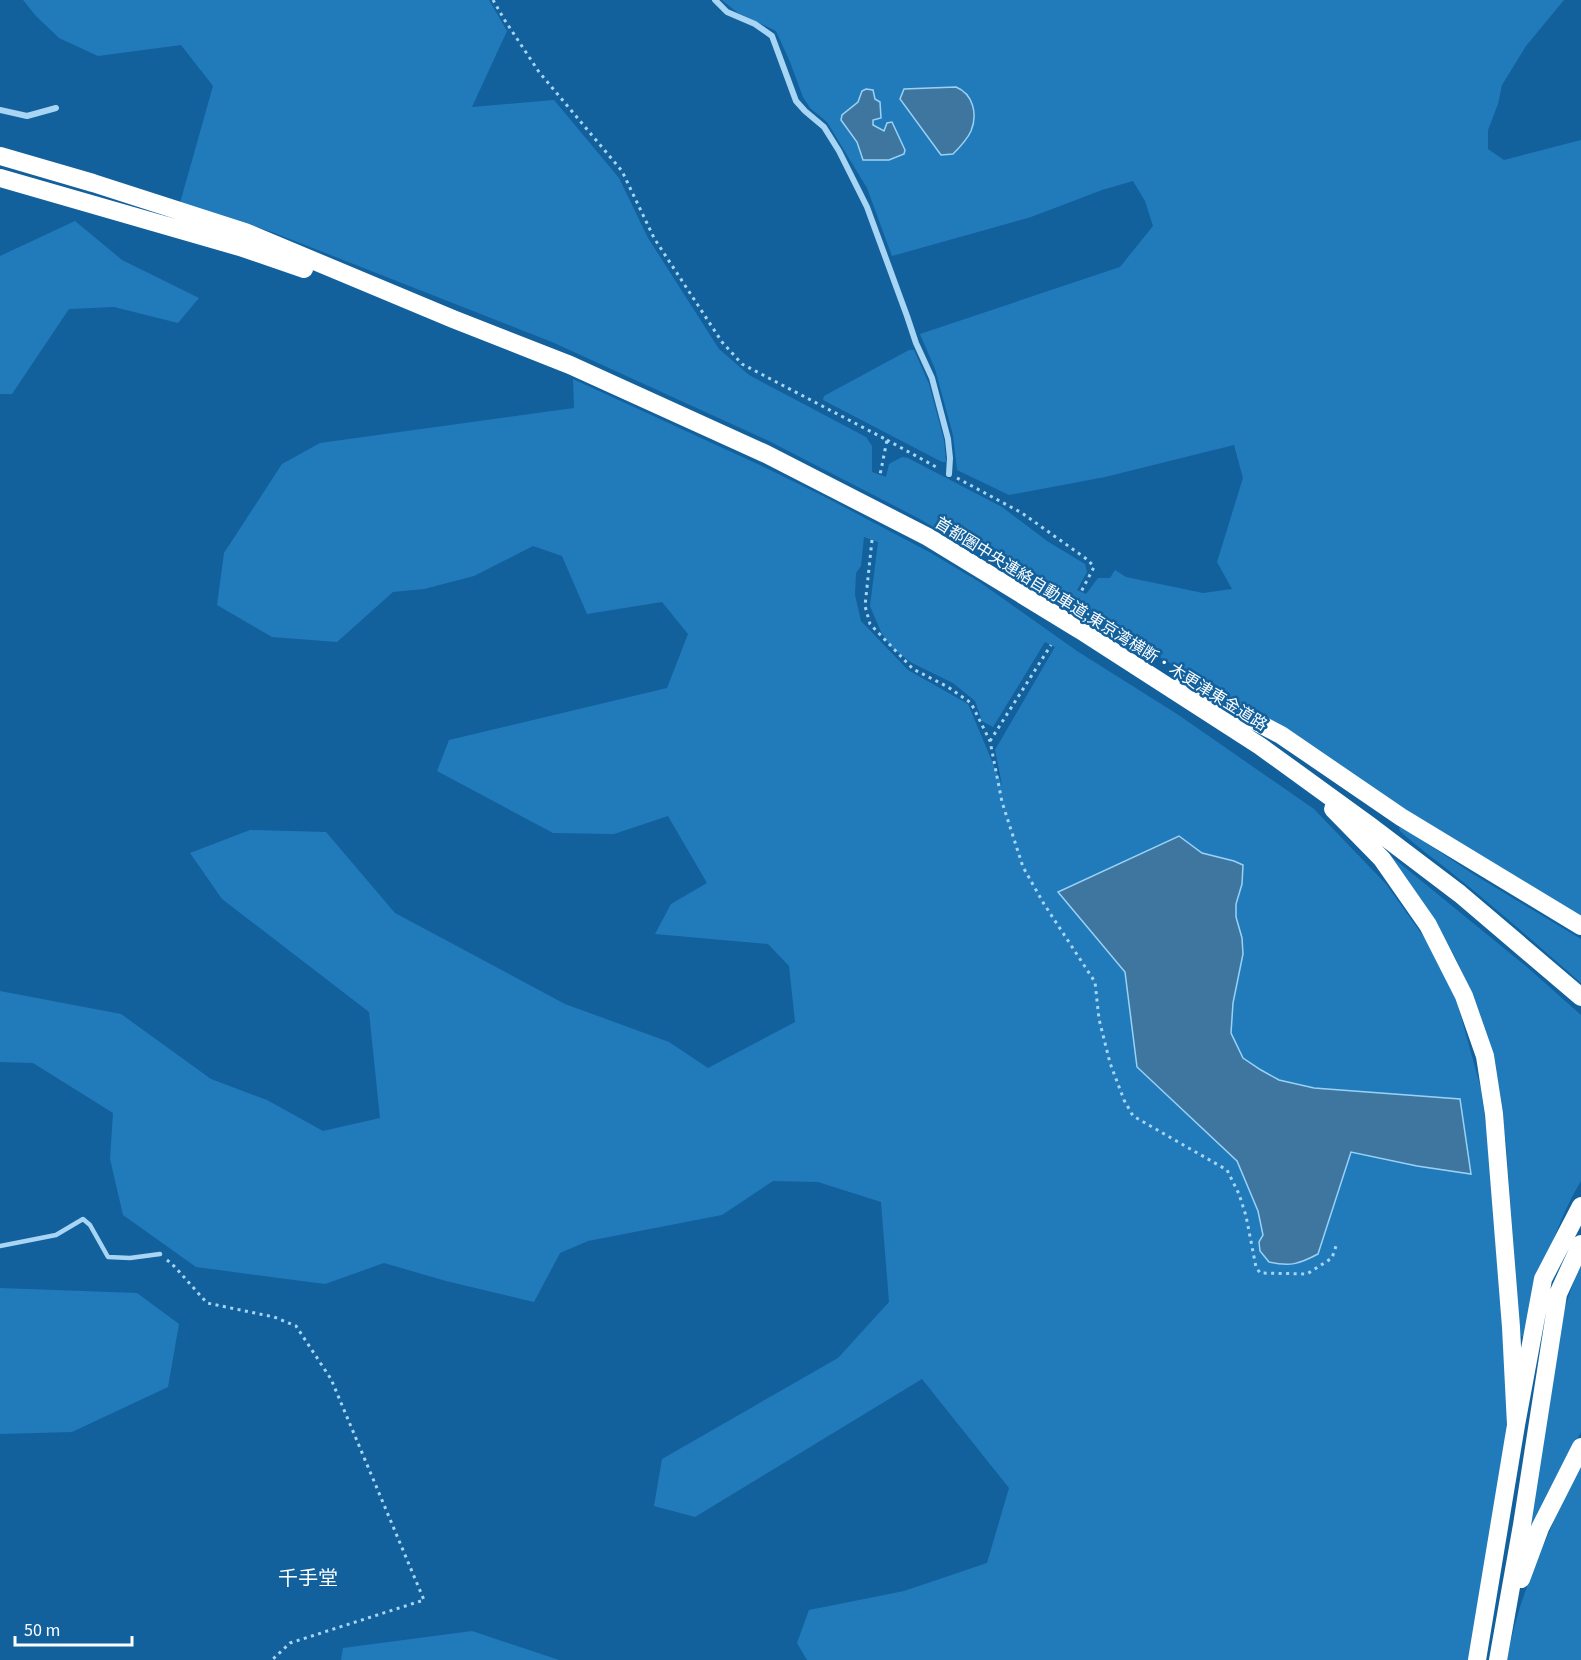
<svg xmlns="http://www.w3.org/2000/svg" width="1581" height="1660" viewBox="0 0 1581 1660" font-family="'Source Sans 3','Noto Sans JP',sans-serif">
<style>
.green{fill:#217bba;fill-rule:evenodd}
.water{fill:#3e76a0;stroke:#9ad2f7;stroke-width:1.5}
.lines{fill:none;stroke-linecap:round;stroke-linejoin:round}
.path{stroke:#a8d5f4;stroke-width:3;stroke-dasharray:3 4.5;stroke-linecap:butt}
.lane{stroke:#a8d5f4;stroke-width:4.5}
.street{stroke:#a8d5f4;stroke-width:6}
.highway{stroke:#fff;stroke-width:18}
.labels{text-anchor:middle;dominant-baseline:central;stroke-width:5;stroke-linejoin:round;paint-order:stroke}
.street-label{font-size:16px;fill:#fff;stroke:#12619d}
.quarter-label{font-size:20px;fill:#fff;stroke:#12619d}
</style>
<rect width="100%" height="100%" fill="#12619d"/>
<!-- green -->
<path class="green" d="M23 0H489L507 31 472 107 554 100 619 178 648 238 719 349 749 375 866 437 872 446V472L886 477 889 464 902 457 908 458 1002 507 1047 541 1085 564 1087 572 1077 590 1086 594 1098 578H1110L1115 570 1126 577 1203 593 1232 589 1217 562 1243 478 1234 445 1105 477 1009 495 957 470 953 435 935 369 920 334 1120 267 1153 226 1145 201 1133 181 1102 190 1031 217 892 256 867 188 827 122 810 108 803 97 790 62 776 31 738 13 722 0H1564L1526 46 1502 85 1498 104 1488 130V149L1504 160 1581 140V919L1447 837 1372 787 1217 690 918 518 767 440 552 342 272 232 180 203 213 86 181 45 98 56 59 38 36 16Z
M75 221 122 260 199 298 178 323 114 307 69 309 12 394H0V256Z
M909 350H914L929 384 944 440 946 462H942L823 400 824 396Z
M573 379 764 467 827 498 931 553 981 583 1077 651 1177 714 1314 809 1386 884 1426 940 1457 1002 1481 1089 1487 1134 1505 1361 1508 1410 1502 1468 1472 1660H807L797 1643 809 1610 904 1591 987 1563 1009 1488 922 1379 695 1517 654 1506 662 1459 838 1358 889 1302 881 1202 818 1182 773 1181 722 1215 588 1241 560 1253 534 1302 446 1281 384 1263 325 1284 196 1267 123 1215 110 1159 113 1113 33 1063 0 1062V991L121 1014 211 1079 267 1100 323 1131 380 1118 369 1012 222 899 190 853 250 830 326 832 395 913 565 1004 669 1042 708 1068 795 1022 789 966 768 944 655 934 671 904 707 883 668 816 614 834 553 833 437 771 449 740 667 688 688 634 662 602 587 614 562 556 533 546 474 576 424 589 393 592 337 642 272 637 217 605 224 553 282 464 320 443 574 408ZM864 537 878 542 870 606 881 632 891 647 912 663 953 683 975 701 982 721 993 727 1045 642 1055 647 995 750 1002 785 968 704 908 670 861 621 855 595 856 573 861 566ZM1179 836 1201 853 1234 861 1242 884 1236 904V917L1242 938 1233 1003 1231 1033 1243 1058 1261 1070 1279 1080 1314 1088 1459 1099 1471 1173 1417 1166 1350 1152 1318 1254C1299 1264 1290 1267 1269 1262L1260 1251 1259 1242 1263 1235 1258 1211 1237 1161 1137 1067 1125 972 1058 892Z
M1402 827 1473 874 1581 939V983C1540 947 1500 912 1458 878 1439 862 1418 848 1400 831L1399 828Z
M1386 852 1527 967 1581 1015V1181C1552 1229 1540 1284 1524 1337L1521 1336 1519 1320 1506 1144 1502 1114 1475 1001 1456 959 1425 905Z
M1581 1261V1432L1547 1494 1529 1532 1565 1307Z
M0 1288 137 1293 179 1324 168 1387 72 1432 0 1434Z
M1581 1465V1660H1507C1515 1614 1532 1570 1551 1528 1560 1506 1569 1485 1581 1465Z
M472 1631 559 1660H341L343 1648Z"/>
<!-- water -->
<path class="water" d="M956 87C973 94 978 114 971 131 967 140 960 147 953 154L941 155 900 99 904 89Z
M866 89 873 90 875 99 880 102 881 118 873 120V125L884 131 887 123 892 122 905 150 904 154 889 160H863L857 142 841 120 842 115 858 102 862 91Z
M1179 836 1202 853 1234 861 1243 865 1242 884 1236 904V917L1242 938 1243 954 1233 1003 1231 1033 1243 1058 1261 1070 1279 1080 1314 1088 1460 1099 1471 1174 1417 1166 1351 1152 1318 1254C1299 1264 1290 1267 1269 1262L1260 1251 1259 1242 1263 1235 1258 1211 1237 1161 1137 1067 1125 972 1058 892Z"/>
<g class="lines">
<!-- path -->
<path class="path" d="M493 0 504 19 539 72 622 171 654 238 722 342 742 364 887 440 880 475
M887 440 938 468
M957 478 1022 513 1088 560 1094 567 1081 592
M872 540 865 606 870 624 913 669 948 687 971 703 990 741 1002 802 1023 867 1044 904 1095 982 1099 1019 1110 1063 1124 1100 1133 1116 1227 1170 1239 1194 1246 1216 1256 1267 1260 1273 1307 1274 1332 1258 1336 1246
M990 741 1051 645
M167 1260 175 1267 207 1303 274 1317 296 1326 331 1379 424 1600 290 1643 272 1660"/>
<!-- lane -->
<path class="lane" d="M0 1246 56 1235 83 1219 90 1225 108 1257 130 1258 160 1254"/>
<!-- street -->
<path class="street" d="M715 0 727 12 755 24 772 36 796 101 805 111 824 127 839 151 867 207 907 316 916 343 932 378 948 439 950 458 949 474
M0 110 27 116 56 108"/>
<!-- highway -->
<path class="highway" d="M0 156 93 183 245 232 453 319 570 365 766 454 928 537 1080 630 1260 746 1369 825 1460 894 1581 997
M0 178 240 247 304 269
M1180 682 1281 735 1401 817 1581 926
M1333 809 1382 859 1428 925 1464 996 1485 1056 1494 1114 1511 1327 1516 1425
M1521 1579 1540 1528 1581 1447
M1477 1660 1516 1425 1543 1279 1581 1206
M1498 1660 1522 1525 1558 1294 1581 1244"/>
</g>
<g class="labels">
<!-- street labels -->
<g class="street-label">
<text transform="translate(1101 624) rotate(32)">首都圏中央連絡自動車道;東京湾横断・木更津東金道路</text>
</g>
<!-- quarter labels -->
<g class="quarter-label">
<text x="308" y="1579">千手堂</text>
</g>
</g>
<!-- scale -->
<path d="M15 1636v9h117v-9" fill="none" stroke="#ffffff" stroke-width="3"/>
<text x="24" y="1636" font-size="18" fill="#ffffff" stroke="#12619d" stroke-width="4.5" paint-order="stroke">50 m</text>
</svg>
